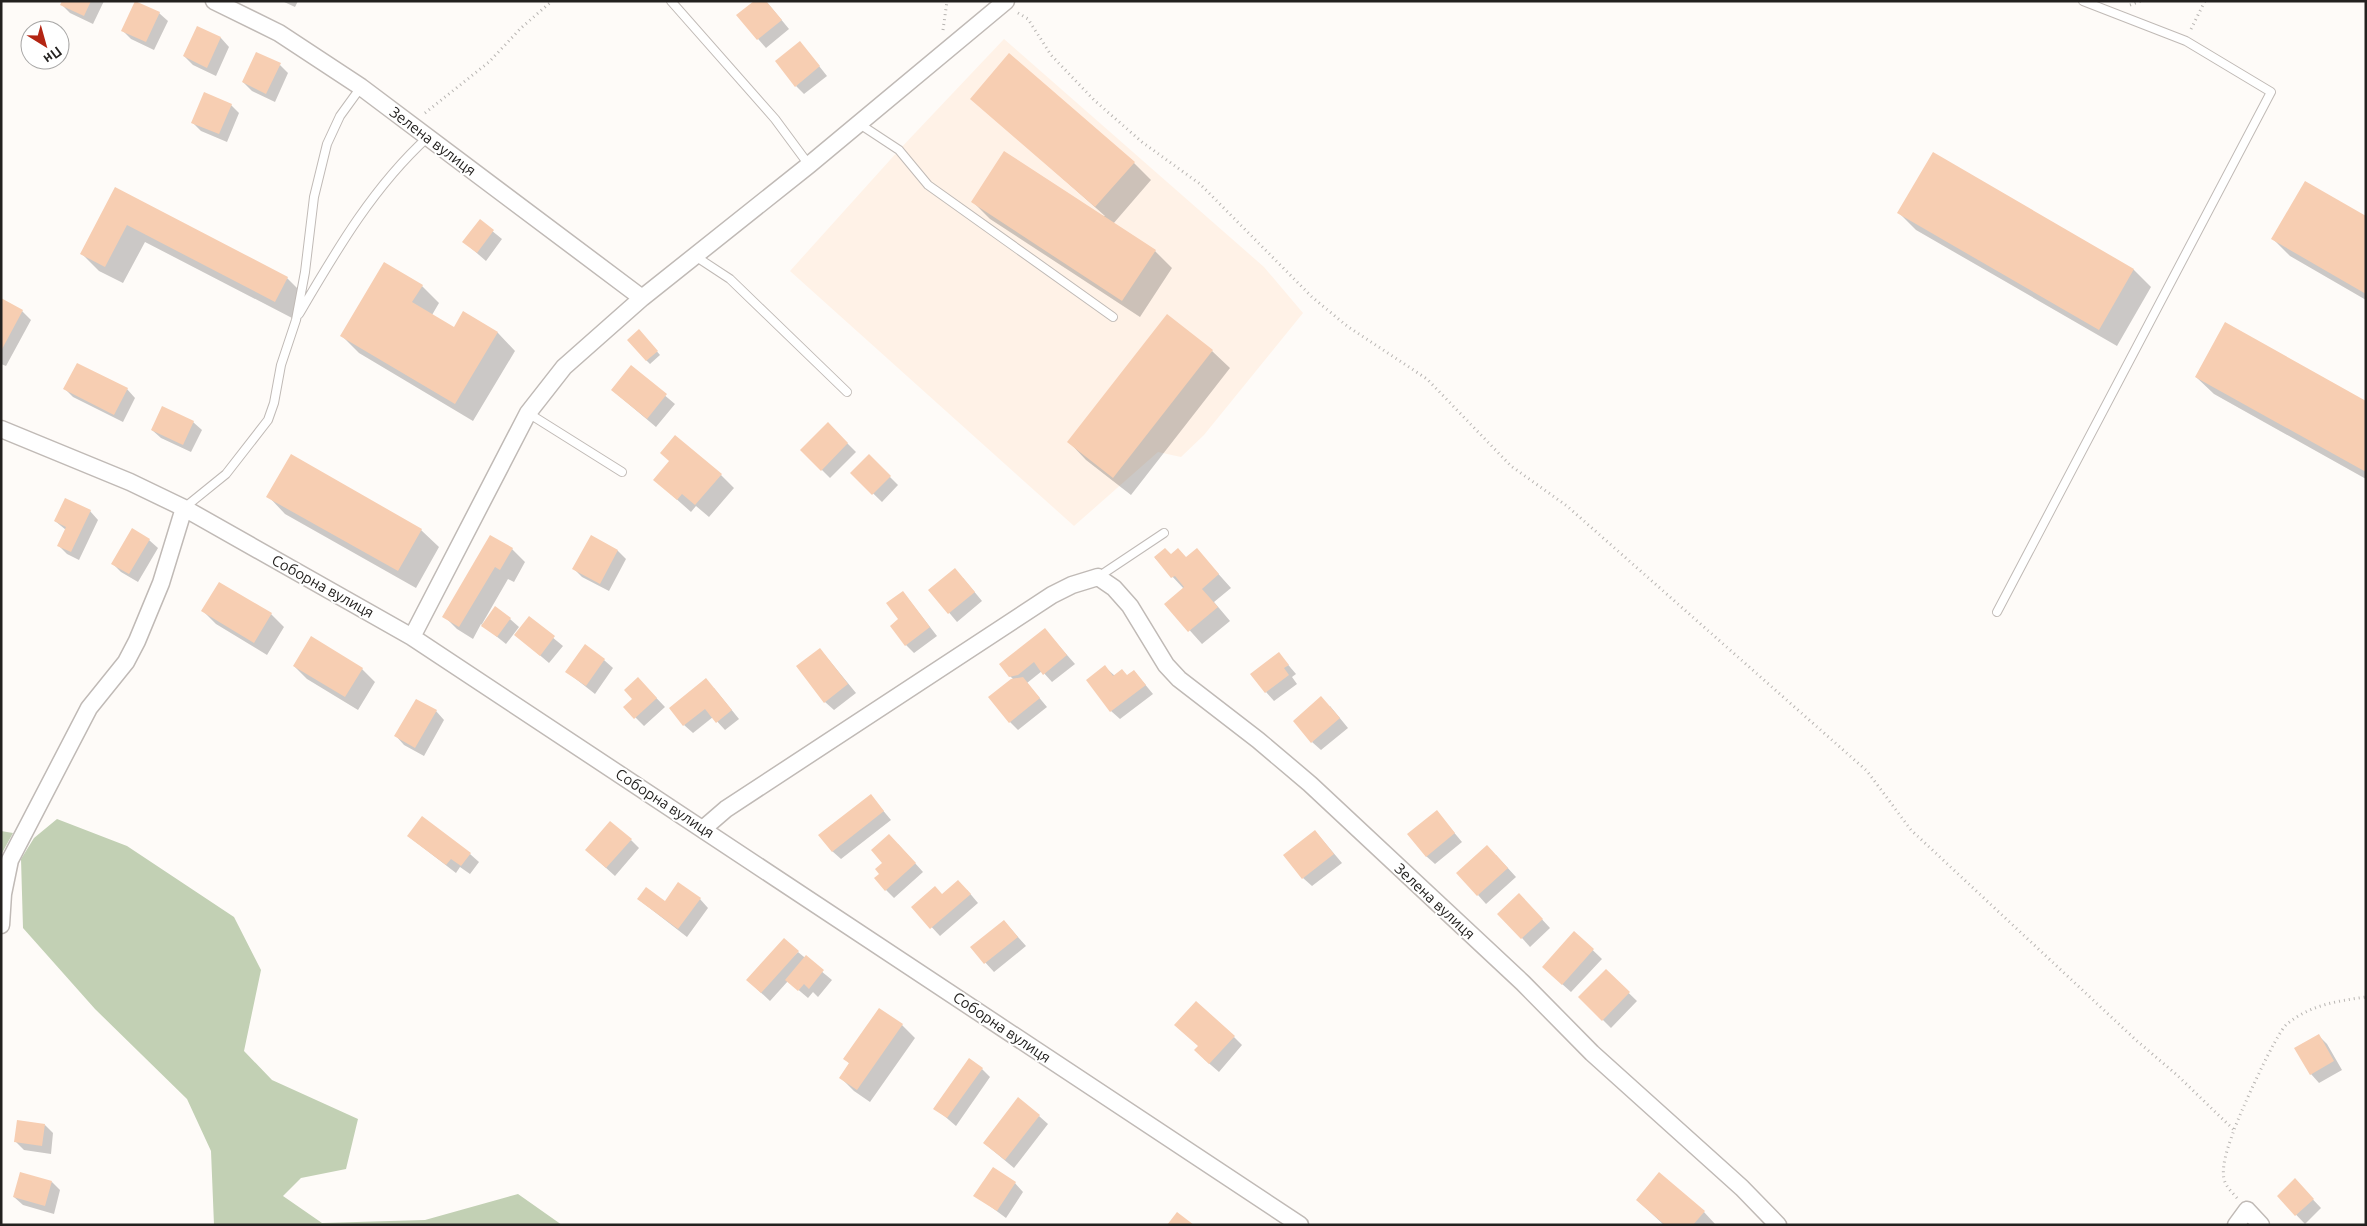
<svg xmlns="http://www.w3.org/2000/svg" width="2367" height="1226" viewBox="0 0 2367 1226" font-family="Ubuntu,sans-serif">
<style>
.built{fill:#fff2e7}
.green{fill:#c2d0b4}
.shadow{fill:#0003}
.building{fill:#f7ceb2}
.lines{fill:none;stroke-linecap:round;stroke-linejoin:round}
.service-casing{stroke:#c0bab6;stroke-width:10}
.minor-casing{stroke:#c0bab6;stroke-width:19}
.path{stroke:#b8b5b2;stroke-width:3;stroke-dasharray:1 4;stroke-linecap:butt}
.service{stroke:#fff;stroke-width:8}
.minor{stroke:#fff;stroke-width:16}
.labels{text-anchor:middle;dominant-baseline:central;stroke-width:4;stroke-linejoin:round;paint-order:stroke}
.street-label{font-size:15px;fill:#23211f;stroke:#fff}
</style>
<rect width="100%" height="100%" fill="#fefbf8"/>
<!-- built -->
<path class="built" d="M1004 39 1264 267 1303 313 1204 435 1181 457 1158 452 1074 526 790 271 899 150Z"/>
<!-- green -->
<path class="green" d="M57 819 127 846 234 917 261 970 244 1051 272 1080 358 1119 346 1169 301 1178 283 1196 322 1223 425 1220 518 1194 562 1225H214L211 1151 187 1099 95 1009 23 928 21 859 34 838Z
M1 831 13 833 1 855Z"/>
<!-- shadow -->
<path class="shadow" d="M63 1H104L93 24 70 13 62 5Z
M282 1H298L295 7Z
M766 1 789 29 766 48 738 16Z
M159 13 168 21 154 50 131 39 123 31Z
M198 28 221 38 229 47 216 76 193 65 184 56Z
M808 52 827 76 804 94 796 86Z
M280 65 288 73 275 102 252 91 243 82Z
M972 98 1134 163 1151 180 1113 224 1155 251 1172 268 1140 317 990 219 972 201 1105 216Z
M231 105 239 113 227 142 201 131 192 122Z
M1933 154 2134 270 2151 287 2117 346 1916 230 1899 213Z
M116 189 287 278 304 295 292 318 145 242 123 283 99 271 82 254Z
M2366 217V300L2290 256 2273 239Z
M480 221 502 239 486 261 464 242Z
M422 286 439 303 432 315 454 329 463 313 498 333 515 351 473 421 359 353 342 336Z
M1 300 22 311 31 320 6 366 1 364Z
M643 335 660 355 650 364 646 360Z
M1212 351 1230 368 1131 495 1086 460 1069 442Z
M631 367 675 404 656 427 612 390Z
M2196 377 2366 402V479L2214 394Z
M65 389H127L135 398 123 422 73 397Z
M193 422 202 430 191 452 161 438 152 430Z
M828 424 856 452 830 478 802 450Z
M869 456 898 485 882 502 852 473Z
M721 475 734 488 709 517 696 506 691 512 655 480Z
M268 496 421 530 439 547 416 588 285 514Z
M90 511 98 520 79 560 67 554 59 546 66 530 55 521Z
M591 537 618 551 626 559 609 591 582 577 574 569Z
M149 540 158 548 138 582 121 572 112 563Z
M512 549 525 562 514 582 508 579 482 624 510 619 519 627 506 644 481 624 473 639 457 629 444 616Z
M1197 550 1231 588 1214 602 1230 621 1202 644 1166 604 1184 589 1155 558 1171 556 1187 559Z
M963 578 982 601 957 622 930 590Z
M903 592 937 636 914 653 906 645 900 620Z
M203 611 271 614 284 627 267 655 216 624Z
M529 618 563 646 549 663 516 635Z
M1045 630 1075 664 1052 682 1042 671 1027 683 1047 707 1018 730 1010 722 1013 679 1010 676Z
M820 649 856 693 834 710 825 702Z
M1279 654 1296 674 1292 677 1297 684 1274 701 1266 692Z
M604 660 613 668 595 694 567 672Z
M294 666 362 669 375 682 358 710 307 679Z
M1105 667 1115 676H1128L1134 671 1153 694 1120 719 1111 711Z
M646 687 665 707 644 726 625 707Z
M714 688 739 719 725 730 713 717 693 733 684 725Z
M1330 706 1348 728 1321 750 1312 742Z
M436 711 444 720 424 756 404 745 396 736Z
M871 796 891 820 841 859 832 851Z
M1437 812 1462 842 1435 864 1426 856Z
M1315 831 1342 863 1312 886 1303 878Z
M408 836 470 854 479 862 470 874 460 867 456 873Z
M631 840 639 848 615 876 595 858Z
M898 844 923 872 894 898 886 890 881 875 884 863Z
M1496 855 1516 877 1486 904 1478 895Z
M967 890 978 903 940 936 913 907 943 895Z
M638 899 665 902 700 899 708 908 687 937Z
M1527 903 1550 928 1530 947 1522 938Z
M1004 921 1026 946 994 972 972 948Z
M1575 933 1602 959 1571 992 1552 975Z
M798 952 832 980 818 997 813 992 808 998 788 981 770 1001 757 989Z
M1606 971 1637 1001 1611 1028 1580 997Z
M879 1010 902 1025 915 1038 870 1102 854 1091 841 1078 850 1064 845 1059Z
M2319 1036 2327 1044 2342 1070 2319 1083 2311 1074Z
M1234 1037 1242 1045 1219 1072 1204 1059 1199 1047Z
M982 1069 990 1077 956 1126 935 1108Z
M1039 1116 1048 1124 1014 1168 984 1143Z
M45 1125 53 1133 51 1154 24 1150 16 1142Z
M52 1182 60 1190 54 1214 23 1205 14 1197Z
M1015 1183 1023 1192 1006 1218 975 1195Z
M2303 1189 2321 1208 2305 1224 2278 1196Z
M1637 1200 1704 1212 1716 1225H1664Z"/>
<!-- building -->
<path class="building" d="M62 1H91L84 16 60 5Z
M135 1 160 12 146 42 121 31Z
M754 1H766L782 20 757 40 736 15Z
M197 26 221 37 207 68 183 56Z
M800 41 820 66 795 87 775 61Z
M256 52 281 63 266 94 242 82Z
M1009 53 1135 162 1095 207 970 99Z
M204 92 232 104 219 134 191 123Z
M1004 151 1156 250 1122 301 971 202Z
M1933 152 2134 269 2099 330 1897 213Z
M2305 181 2366 216V294L2271 239Z
M115 187 288 277 275 302 127 225 105 267 80 254Z
M480 219 494 230 477 253 462 242Z
M384 262 423 285 412 302 454 327 463 311 498 332 455 404 340 336Z
M1 298 23 310 1 351Z
M1167 314 1213 350 1113 478 1067 442Z
M2225 322 2366 401V472L2195 377Z
M639 329 658 351 646 361 627 340Z
M77 363 128 388 114 415 63 389Z
M631 365 667 394 647 419 611 390Z
M162 406 194 421 183 445 151 430Z
M828 422 848 443 821 471 800 450Z
M675 435 722 474 695 505 682 494 677 500 653 480 669 461 660 453Z
M291 454 422 529 398 571 266 497Z
M869 454 891 476 872 495 850 473Z
M65 498 91 510 71 552 57 546 66 527 54 521Z
M132 528 150 539 129 574 111 564Z
M490 535 513 548 500 570 495 567 459 627 442 617Z
M591 535 618 550 600 584 572 569Z
M1165 548 1171 554 1178 548 1186 557 1197 548 1219 574 1202 589 1218 607 1188 632 1164 604 1184 587 1175 576 1171 578 1154 557Z
M955 568 975 592 948 614 928 590Z
M219 582 272 613 254 643 201 611Z
M903 591 930 627 905 646 890 626 898 619 886 603Z
M495 606 511 618 497 637 481 626Z
M529 616 555 636 540 656 514 635Z
M1045 628 1067 655 1043 675 1034 662 1018 675 1009 677 999 664Z
M311 636 363 668 345 697 293 666Z
M585 644 605 659 586 686 565 672Z
M820 648 848 684 824 703 796 666Z
M1279 652 1289 665 1284 668 1289 675 1265 693 1250 674Z
M1105 665 1113 676 1122 669 1127 675 1134 670 1146 685 1110 712 1086 680Z
M638 677 657 698 634 719 623 707 632 699 624 690Z
M1023 677 1040 698 1009 723 988 697 1011 679Z
M706 678 732 710 716 723 705 709 683 726 669 708Z
M1321 696 1340 718 1311 743 1293 721Z
M416 699 437 710 415 748 394 736Z
M871 794 884 811 832 852 818 835Z
M1437 810 1455 833 1426 857 1407 834Z
M422 816 471 853 461 866 451 859 446 865 407 836Z
M610 821 632 839 606 868 585 850Z
M1315 830 1334 854 1302 879 1283 855Z
M889 834 916 863 885 891 874 878 879 874 875 869 882 863 871 850Z
M1487 845 1508 868 1477 896 1456 873Z
M958 880 971 894 930 929 911 907 935 886 942 894Z
M678 882 701 898 678 929 637 899 646 887 665 901Z
M1519 893 1543 919 1521 939 1497 914Z
M1004 920 1018 937 984 964 970 947Z
M1574 931 1594 949 1562 985 1542 967Z
M784 938 799 951 761 993 746 980Z
M806 955 824 970 809 989 804 984 798 991 785 980Z
M1606 969 1630 992 1602 1021 1578 997Z
M1196 1001 1235 1036 1209 1064 1194 1050 1198 1046 1174 1025Z
M879 1008 903 1024 857 1090 839 1078 849 1063 843 1059Z
M2319 1034 2334 1061 2310 1075 2294 1048Z
M969 1058 983 1068 947 1118 933 1109Z
M1018 1097 1040 1115 1005 1160 983 1143Z
M17 1120 45 1124 42 1146 14 1142Z
M993 1167 1016 1182 997 1211 973 1196Z
M20 1172 52 1181 45 1206 13 1197Z
M1659 1172 1705 1211 1693 1225H1665L1636 1200Z
M2295 1178 2314 1199 2295 1216 2277 1196Z
M1177 1212 1194 1225H1167Z"/>
<g class="lines">
<!-- service casing -->
<g class="service-casing">
<path id="service" d="M671 1 775 119 809 165
M858 123 899 150 928 185 1113 317
M695 256 730 279 847 392
M299 314C336 251 373 187 428 137
M528 413 622 472
M184 508 226 474 268 420 274 403 281 365 296 320 305 272 314 197 327 144 340 116 361 87
M1098 577 1164 533
M1997 612 2271 92 2186 41 2083 1"/>
</g>
<!-- minor casing -->
<g class="minor-casing">
<path id="minor" d="M214 1 279 33 361 87 642 298
M1 429 130 482 184 508 412 637 1300 1225
M412 637 528 413 564 367 642 298 809 165 1006 1
M704 828 726 809 1052 595 1072 585 1098 577 1114 588 1130 606 1166 665 1179 679 1258 740 1310 784 1523 983 1592 1053 1742 1188 1778 1225
M1 925 3 894 10 860 89 708 126 662 137 641 161 583 184 508
M2236 1225 2247 1210 2261 1225"/>
</g>
<!-- path -->
<path class="path" d="M2130 5 2141 1
M1018 13 1028 19 1051 55 1094 100 1142 142 1200 184 1312 297 1347 326 1427 379 1511 466 1567 506 1867 771 1911 830 2137 1041 2177 1075 2234 1130
M2191 29 2205 1
M943 30 947 1
M425 113 489 62 521 28 552 1
M2237 1198C2232 1192 2226 1187 2224 1179 2221 1165 2229 1144 2234 1130 2240 1113 2276 1033 2287 1024 2310 1005 2337 1001 2366 997"/>
<!-- service -->
<use href="#service" class="service"/>
<!-- minor -->
<use href="#minor" class="minor"/>
</g>
<g class="labels">
<!-- street labels -->
<g class="street-label">
<text transform="translate(433 141) rotate(37)">Зелена вулиця</text>
<text transform="translate(323 586) rotate(29)">Соборна вулиця</text>
<text transform="translate(665 803) rotate(33)">Соборна вулиця</text>
<text transform="translate(1435 901) rotate(43)">Зелена вулиця</text>
<text transform="translate(1002 1027) rotate(34)">Соборна вулиця</text>
</g>
</g>
<!-- border -->
<rect width="2367" height="1226" fill="none" stroke="#23211f" stroke-width="5"/>
<!-- north arrow -->
<g transform="translate(45 45) rotate(143)"><circle r="24" fill="#ffffff" stroke="#a7a6a5"/>
<path d="M0-4L9 19L0 12L-9 19Z" fill="#b32513"/>
<text y="-8" font-size="14" font-weight="bold" text-anchor="middle" fill="#23211f">Пн</text>
</g>
</svg>
